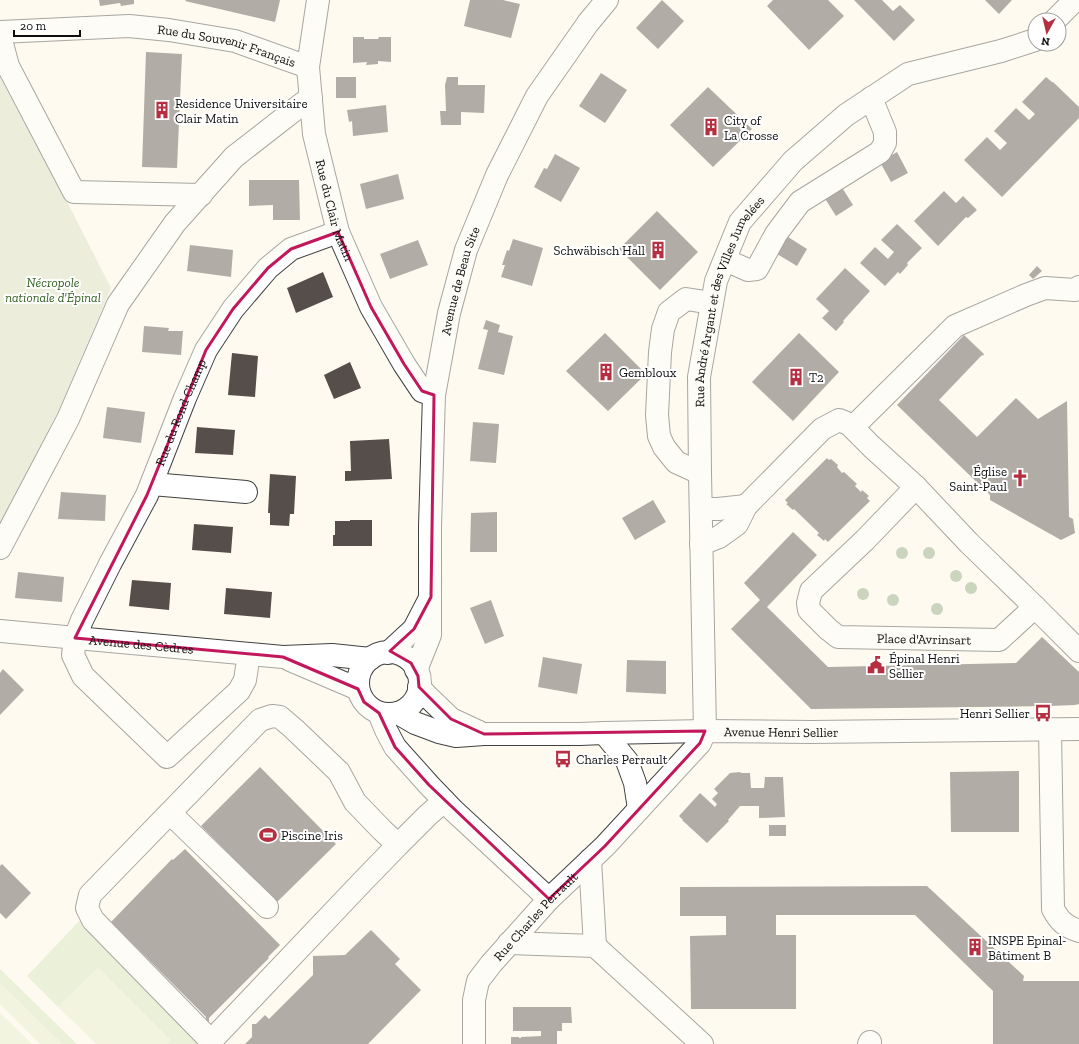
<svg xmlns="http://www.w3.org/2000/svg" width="1079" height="1044" viewBox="0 0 1079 1044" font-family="'Zilla Slab',serif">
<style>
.green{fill:#d5e6bb}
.cemetery{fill:#d8dfc2}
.pitch{fill:#e5eecd}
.building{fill:#564e4b}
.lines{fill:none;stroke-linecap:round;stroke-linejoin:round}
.minor-casing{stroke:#414141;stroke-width:24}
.minor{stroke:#fff;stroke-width:22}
.tree{fill:#8fa67f}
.marked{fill:none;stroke:#c2185b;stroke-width:3;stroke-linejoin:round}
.labels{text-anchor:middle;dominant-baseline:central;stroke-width:4;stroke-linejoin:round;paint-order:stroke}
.street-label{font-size:13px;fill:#0e0e0e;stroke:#fff}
.poi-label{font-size:13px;fill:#0e0e0e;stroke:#fff;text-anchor:start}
.park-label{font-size:13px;font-style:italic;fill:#356122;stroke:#fff}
</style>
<rect width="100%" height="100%" fill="#fefaf0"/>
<!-- green -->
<path class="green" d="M81 919 198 1042 196 1044H167L170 1040 98 968 58 1007 27 976Z
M0 969 77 1044H62L0 983Z"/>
<!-- cemetery -->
<path class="cemetery" d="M0 70 111 288 65 396 22 489 0 528Z"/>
<!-- pitch -->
<path class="pitch" d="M98 968 170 1040 167 1044H96L58 1007Z
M0 983 62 1044H40L0 1004Z
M0 1013 32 1044H0Z"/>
<!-- building -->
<path class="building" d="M99 0H134V4L121 6 120 3 100 6Z
M186 0H280L275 22 185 1Z
M470 0H503L520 4 511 38 464 26Z
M662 0 684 21 658 49 636 28Z
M773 0H828L844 16 809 50 767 6Z
M854 0H882L893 11 900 5 915 20 894 41Z
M985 0H1012L999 14Z
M353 37H364V39H378L379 37H391V62L378 61V64L366 65 367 62 353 63Z
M146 52 182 54 177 168 142 167Z
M601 73 627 90 605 123 579 106Z
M336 77H356V98H336Z
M447 77H458V85H485L484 113 461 112V125H441L440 111H446L445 85Z
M1046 77 1052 82H1053L1079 107V118L1002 197 964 160 987 137 1000 150 1007 143 994 131 1016 108 1029 120 1035 114 1022 102Z
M708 87 752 129 713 167 670 125Z
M386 105 388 132 353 136 352 121 349 122 347 110Z
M897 152 908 173 891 182 880 162Z
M555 154 580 168 561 202 534 187 544 168 547 169Z
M398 174 404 199 366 209 360 184Z
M249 180H299L300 220H273V205L249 206Z
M841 186 853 205 836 216 824 197Z
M944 191 956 203 963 196 977 210 968 218 966 217 938 246 914 221Z
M657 211 698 252 660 290 619 249Z
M897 224 922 248 907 263 908 265 900 274 898 272 885 286 860 263 875 247 888 259 894 252 881 240Z
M788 237 807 249 797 266 777 254Z
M513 239 543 248 532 286 501 277 505 265H502L507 250 509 251Z
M418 240 428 265 390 279 380 254Z
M190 245 233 250 231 277 187 271Z
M1037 266 1042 271 1033 279 1029 275Z
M845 268 870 291 843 321 844 322 836 331 822 318 829 311 816 299Z
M323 272 333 297 296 313 287 288Z
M486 320 500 325 498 332 513 336 504 375 478 369 488 330 483 329Z
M144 326 169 328 168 331H183L181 355 142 352Z
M605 333 646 374 608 411 566 371Z
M799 333 839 372 793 421 752 382Z
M964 335 984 354 983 356 982 355 939 400 977 437 1016 398 1038 419 1067 401 1069 517 1073 519 1075 533 1061 540 990 500V495L897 405Z
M232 353 258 356 255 397 228 395Z
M350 362 361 388 334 399 324 375Z
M107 407 145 412 141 443 103 438Z
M473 422 499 424 496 463 470 461Z
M197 427 235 430 233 455 195 453Z
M389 439 392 479 345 481V471H351L350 441Z
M827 458 829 460 831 459 838 465 837 467 842 473 844 472 857 484 855 486 861 492 862 490 869 496 867 498 870 501 828 542 825 539 824 541 817 535 819 533 794 509 793 510 786 504 788 503 785 500Z
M270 474 296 476 294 514H290L289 526 270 525V513H268Z
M61 492 106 495 105 521 58 519Z
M653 500 666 522 635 540 622 518Z
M497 512V552H470L471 513Z
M350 520H372V546H333V535H335V521H350Z
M194 524 233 527 231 553 192 550Z
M793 532 817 555 767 607 828 667 1016 663 1042 637 1079 672V704L1075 705 1049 706 811 709 731 629 760 600 744 583Z
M18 572 64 577 62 602 15 598Z
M132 580 171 583 169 610 129 606Z
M226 588 272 592 270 618 224 614Z
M491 600 504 636 485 644 470 608Z
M543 657 582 664 577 694 538 687Z
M627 660 666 661V694L626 692Z
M3 669 24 690 0 715V673Z
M260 767 336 844 277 902 201 826Z
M1019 771V832H951L950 772Z
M740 772 741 773H750L751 788H764L765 777H783L785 817 759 818V806H740L728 820 729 821 707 843 682 820H683L679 816 700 793 715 807 717 804 712 799 718 793 714 789 730 773Z
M769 825H786V836H769Z
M185 849 280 945 268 957 269 958 209 1018V1021H206V1017L113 924 108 923 109 921 111 922 172 859 173 860Z
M2 864 31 893 6 919 0 913V866Z
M927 886 1024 976 1023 981H1079V1044H993V991L915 915H776V935H796V1009H691L690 936 726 935V916H680V887Z
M371 930 400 959 395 964 421 990 368 1044H245L252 1037V1024H256L265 1015 269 1019 313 975V956L345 955Z
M513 1007H571L572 1023H562V1031H557V1044H511V1037H519V1038H521V1037L541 1036V1031H513Z"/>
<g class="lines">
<!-- minor casing -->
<g class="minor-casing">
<g id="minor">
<path id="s1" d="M318 0 308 67 314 134 338 232 371 307 404 364 422 391 434 395"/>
<path d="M1055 20 1075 0"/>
<path id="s2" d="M0 32 129 26 169 30 235 41 308 67"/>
<path d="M0 36 8 66 74 192 201 195"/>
<path d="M725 260 748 270 757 269 776 234 800 202 880 152 885 143V132L871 98"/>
<path d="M853 427 955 326 1026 295 1045 288 1075 290 1079 287"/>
<path d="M700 473 689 468 676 462 664 447 659 436 657 415 660 352 663 329 669 312 686 299 712 303"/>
<path d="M152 484 246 492"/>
<path id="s3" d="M916 487 865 540 811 591 808 603 809 610 828 629 838 637 999 640 1035 607"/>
<path d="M701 509H718L746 506"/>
<path d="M701 544 719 537 737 524 746 506 822 429 839 420 849 424 872 447 916 487 969 543 1035 607 1079 651"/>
<path d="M0 548 68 419 118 304 175 223 234 157 302 104 311 98"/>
<path id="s4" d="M0 631 283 657 332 655 370 659"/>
<circle cx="389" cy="683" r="31"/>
<path d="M388 653 414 629 429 600"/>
<path id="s5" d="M249 654 245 680 239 691 167 757 83 676 73 655 75 638 82 620 110 564 147 495 185 398 206 350 233 309 268 268 291 249 338 232"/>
<path d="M290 660 358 689"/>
<path id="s6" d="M416 670 430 635V526L434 395 449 313 466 250 497 175 537 96 588 23 607 0"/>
<path d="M419 687 426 695 451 719 479 732"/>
<path d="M379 713 386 730 395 747 429 785 453 810 549 899"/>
<path id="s7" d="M398 713 415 723 439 732 456 736 484 734H580L604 733 705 731 811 732 1079 729"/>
<path d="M1050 729 1053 909C1060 922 1065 926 1079 931"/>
<path d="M604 733 627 761 635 783 639 809"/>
<path d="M170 813 267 907"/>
<path d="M398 845 364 880 211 1041 93 920 87 908 90 895 260 720 272 716 280 717 294 729 339 772 355 802 382 830 398 845 428 815 444 801"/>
<path d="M590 860 595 946"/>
<path d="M509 943 595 946 702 1044"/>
<path id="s8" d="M474 1044V1000L478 981 491 964 549 899 605 846 700 743 705 731 700 473 699 377 716 281 740 222 793 161 846 115 908 74 1001 51 1035 40"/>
<path d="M869 1044 870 1042"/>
</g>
</g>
<!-- minor -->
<use href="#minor" class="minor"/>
</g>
<!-- trees -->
<g class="tree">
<circle cx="902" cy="553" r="6"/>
<circle cx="929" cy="553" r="6"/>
<circle cx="956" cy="576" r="6"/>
<circle cx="971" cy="588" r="6"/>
<circle cx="863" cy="594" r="6"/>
<circle cx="893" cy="600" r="6"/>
<circle cx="937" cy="609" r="6"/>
</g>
<!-- marked area -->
<path d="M0 0H1079V1044H0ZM338 232 371 307 404 364 422 391 434 395 431 597 414 629 390 651 411 663 418 676 419 687 451 719 484 734 705 731 700 743 605 846 549 899 429 785 395 747 379 713 364 702 358 689 283 657 75 638 147 495 206 350 233 309 268 268 291 249Z" fill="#fefaf0" fill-opacity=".55" fill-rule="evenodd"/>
<path class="marked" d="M338 232 371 307 404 364 422 391 434 395 431 597 414 629 390 651 411 663 418 676 419 687 451 719 484 734 705 731 700 743 605 846 549 899 429 785 395 747 379 713 364 702 358 689 283 657 75 638 147 495 206 350 233 309 268 268 291 249Z"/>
<!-- icons -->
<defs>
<g id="building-bare" transform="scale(1.38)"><path d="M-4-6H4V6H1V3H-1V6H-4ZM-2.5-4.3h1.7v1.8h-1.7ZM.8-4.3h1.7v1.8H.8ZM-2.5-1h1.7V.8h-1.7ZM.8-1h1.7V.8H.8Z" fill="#b52f40" stroke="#fff" stroke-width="2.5" paint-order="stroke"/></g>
<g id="church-bare" transform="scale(1.38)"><path d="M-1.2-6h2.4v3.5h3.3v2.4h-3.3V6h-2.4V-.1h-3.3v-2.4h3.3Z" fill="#b52f40" stroke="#fff" stroke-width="2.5" paint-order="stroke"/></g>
<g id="civic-bare" transform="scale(1.38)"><path d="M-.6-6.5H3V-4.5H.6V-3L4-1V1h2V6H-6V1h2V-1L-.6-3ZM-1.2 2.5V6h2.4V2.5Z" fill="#b52f40" stroke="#fff" stroke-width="2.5" paint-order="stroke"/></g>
<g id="bus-bare" transform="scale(1.38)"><path d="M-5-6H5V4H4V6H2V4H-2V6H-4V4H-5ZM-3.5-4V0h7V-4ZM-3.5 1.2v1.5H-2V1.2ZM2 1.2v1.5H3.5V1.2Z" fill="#b52f40" stroke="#fff" stroke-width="2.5" paint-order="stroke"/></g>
<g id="stadium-bare" transform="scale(1.38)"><path d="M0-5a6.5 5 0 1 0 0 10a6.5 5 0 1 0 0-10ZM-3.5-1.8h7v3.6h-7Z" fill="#b52f40" stroke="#fff" stroke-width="2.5" paint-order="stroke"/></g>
</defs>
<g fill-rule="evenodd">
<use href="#building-bare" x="162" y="110"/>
<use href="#building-bare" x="711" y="127"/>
<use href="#building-bare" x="658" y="250"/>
<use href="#building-bare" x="606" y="372"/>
<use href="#building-bare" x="796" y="377"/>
<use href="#church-bare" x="1020" y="478"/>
<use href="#civic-bare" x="876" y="665"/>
<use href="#bus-bare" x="1043" y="713"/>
<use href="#bus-bare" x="563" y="759"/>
<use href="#stadium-bare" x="268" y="835"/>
<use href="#building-bare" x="975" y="947"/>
</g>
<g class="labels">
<!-- street labels -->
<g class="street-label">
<text stroke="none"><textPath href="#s2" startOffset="229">Rue du Souvenir Français</textPath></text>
<text stroke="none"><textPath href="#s1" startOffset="214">Rue du Clair Matin</textPath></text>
<text stroke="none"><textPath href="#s6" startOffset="395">Avenue de Beau Site</textPath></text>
<text stroke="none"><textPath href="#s8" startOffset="838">Rue André Argant et des Villes Jumelées</textPath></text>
<text stroke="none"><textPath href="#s5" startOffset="543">Rue du Rond Champ</textPath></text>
<text stroke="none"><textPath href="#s3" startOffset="293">Place d'Avrinsart</textPath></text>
<text stroke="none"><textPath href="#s4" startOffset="142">Avenue des Cèdres</textPath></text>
<text stroke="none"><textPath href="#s7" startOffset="388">Avenue Henri Sellier</textPath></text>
<text stroke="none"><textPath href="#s8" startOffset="150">Rue Charles Perrault</textPath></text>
</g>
<!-- poi labels -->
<g class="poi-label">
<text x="175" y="103">Residence Universitaire<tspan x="175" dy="15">Clair Matin</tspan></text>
<text x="724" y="120">City of<tspan x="724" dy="15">La Crosse</tspan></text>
<text x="645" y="250" text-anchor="end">Schwäbisch Hall</text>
<text x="619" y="372">Gembloux</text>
<text x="809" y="377">T2</text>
<text x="1007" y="471" text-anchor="end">Église<tspan x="1007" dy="15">Saint-Paul</tspan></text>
<text x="889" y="658">Épinal Henri<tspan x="889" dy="15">Sellier</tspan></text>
<text x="1030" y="713" text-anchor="end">Henri Sellier</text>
<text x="576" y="759">Charles Perrault</text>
<text x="281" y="835">Piscine Iris</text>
<text x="988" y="940">INSPE Epinal-<tspan x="988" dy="15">Bâtiment B</tspan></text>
</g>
<!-- park labels -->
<g class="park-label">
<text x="53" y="282">Nécropole<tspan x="53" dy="15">nationale d'Épinal</tspan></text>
</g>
</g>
<!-- north arrow -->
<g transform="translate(1047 32) rotate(188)"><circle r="19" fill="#ffffff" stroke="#9f9f9f"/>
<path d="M0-3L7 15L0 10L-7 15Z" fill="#b52f40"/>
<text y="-6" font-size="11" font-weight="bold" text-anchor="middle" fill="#0e0e0e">N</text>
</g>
<!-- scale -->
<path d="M14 30v6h66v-6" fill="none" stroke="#0e0e0e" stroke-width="2"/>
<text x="20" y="30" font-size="12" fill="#0e0e0e" stroke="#ffffff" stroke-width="3" paint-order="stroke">20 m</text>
</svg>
